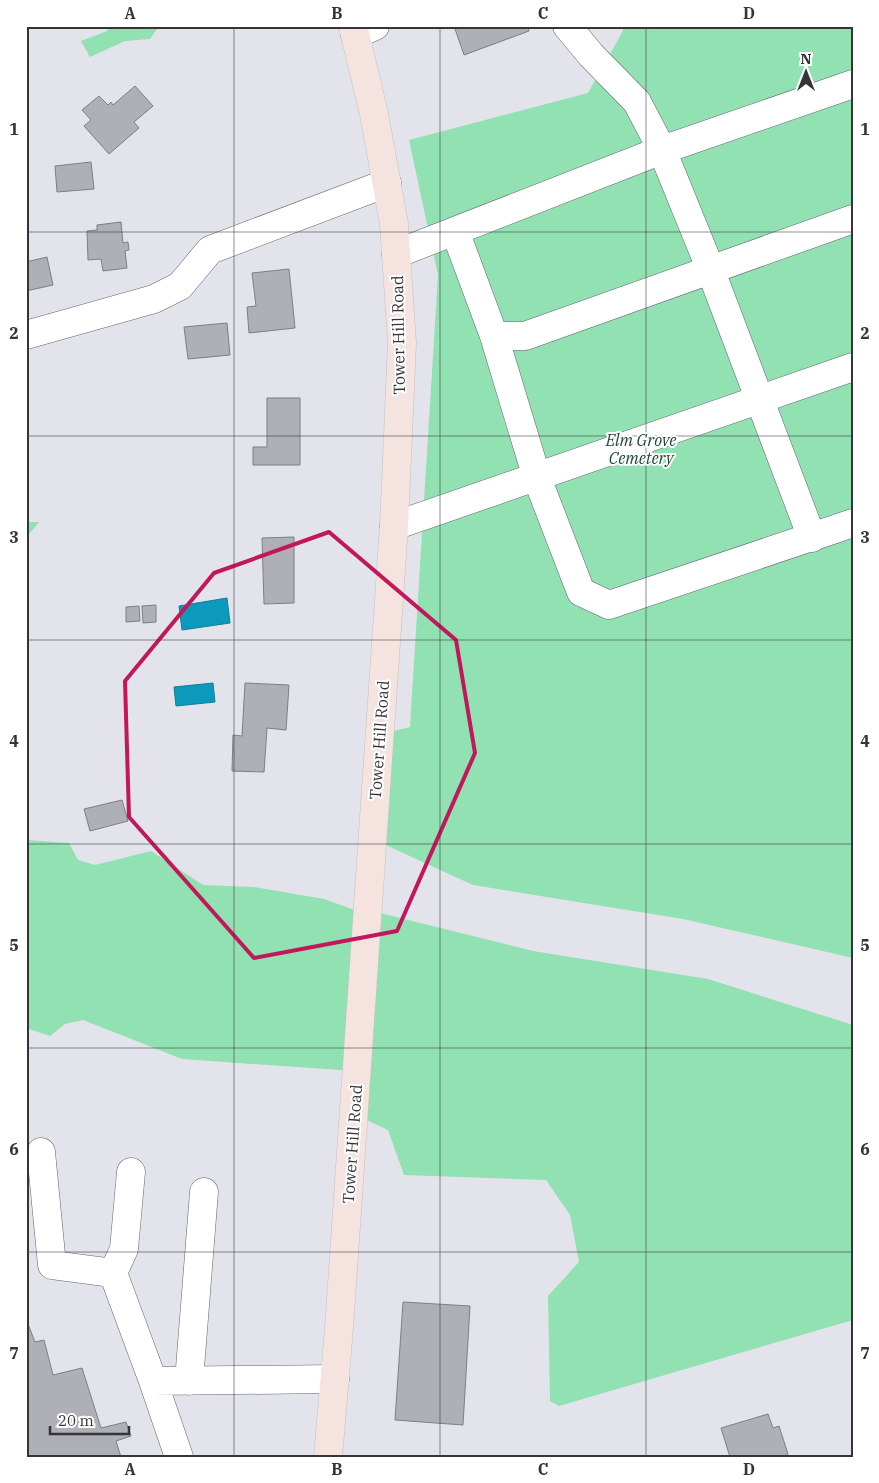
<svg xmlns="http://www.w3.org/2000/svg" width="879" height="1483" viewBox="0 0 879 1483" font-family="'IBM Plex Serif',serif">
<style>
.green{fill:#91e1b3}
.water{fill:#0b99bc;stroke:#187b94}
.building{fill:#aeafb7;stroke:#7d7e86}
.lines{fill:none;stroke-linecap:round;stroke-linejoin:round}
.minor-casing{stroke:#65666d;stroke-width:29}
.major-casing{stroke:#c2c2c3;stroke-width:29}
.minor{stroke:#fff;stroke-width:28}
.major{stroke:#f4e3df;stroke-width:28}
.marked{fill:none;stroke:#c2185b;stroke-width:4;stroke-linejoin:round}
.grid{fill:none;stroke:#353538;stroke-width:1;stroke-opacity:0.55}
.labels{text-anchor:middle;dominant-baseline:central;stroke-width:4;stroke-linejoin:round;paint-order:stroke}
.street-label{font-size:16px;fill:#353538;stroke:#fff}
.park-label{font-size:16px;font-style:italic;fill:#1f4631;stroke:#fff}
.neatline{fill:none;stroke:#353538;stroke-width:2}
.grid-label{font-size:16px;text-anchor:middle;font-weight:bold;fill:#353538}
</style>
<rect width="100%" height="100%" fill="#e2e3eb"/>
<!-- green -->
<path class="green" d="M111 26H159L150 39 125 41 90 57 81 41 107 31Z
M622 26H853V958L683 919 473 885 377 841 378 735 410 727 438 275 409 140 588 93 623 31Z
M26 522H39L26 538Z
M26 840 69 843 78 860 95 865 151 851 203 885 254 887 324 899 360 912 368 910 533 951 708 979 853 1025V1320L559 1406 550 1401 548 1296 579 1262 570 1215 546 1180 404 1175 388 1130 354 1114V1071L182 1059 83 1020 65 1024 50 1036 26 1028Z"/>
<!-- water -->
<path class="water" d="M227 598 230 623 182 630 179 606Z
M213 683 215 702 176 706 174 687Z"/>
<!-- building -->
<path class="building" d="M454 26H527L529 31 464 55Z
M135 86 153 106 134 122 139 128 109 154 84 126 91 120 82 110 99 96 108 105 111 102 113 105Z
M91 162 94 189 57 192 55 166Z
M121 222 123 243 128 242 129 250 125 251 127 268 103 271 101 259 88 260 87 231 97 230V225Z
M47 257 53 285 26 291V262Z
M289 269 295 328 249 333 247 307 256 306 252 273Z
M227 323 230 355 188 359 184 327Z
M267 398H300V465H253V447H267Z
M294 537V603L264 604 262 538Z
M156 605V622L143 623 142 606Z
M139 606 140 621 126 622V607Z
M245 683 289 685 286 730 267 728 264 772 232 771 233 735 242 736Z
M122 800 128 821 90 831 84 809Z
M403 1302 470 1306 463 1425 395 1420Z
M26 1324H28L35 1342 44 1340 53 1375 82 1368 101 1428 126 1422 131 1436 116 1441 121 1457H26Z
M768 1414 773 1428 779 1426 788 1454 782 1457H730L721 1428Z"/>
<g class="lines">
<!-- minor casing -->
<g class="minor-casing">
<path id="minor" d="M567 26 591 55 637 102 662 150 706 258 812 538
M355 35 375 26
M455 231 494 336 537 478 581 592 609 605 853 523
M396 254 662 150 853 84
M26 335 154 299 180 286 210 250 387 183
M494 336H525L853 219
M394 526 853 367
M41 1152 52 1265 113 1273 153 1381 335 1379
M113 1273 124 1249 131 1172
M153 1381 179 1457
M189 1381 204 1192"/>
</g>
<!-- major casing -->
<g class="major-casing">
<path id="major" d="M328 1457 339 1328 394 526 402 343 394 224 374 114 353 26"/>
</g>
<!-- minor -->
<use href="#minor" class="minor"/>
<!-- major -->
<use href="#major" class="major"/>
</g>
<!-- marked area -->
<path class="marked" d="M329 532 456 640 475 753 397 931 254 958 129 817 125 681 214 573Z"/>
<!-- grid -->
<path class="grid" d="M234 26V1457M440 26V1457M646 26V1457M26 232H853M26 436H853M26 640H853M26 844H853M26 1048H853M26 1252H853"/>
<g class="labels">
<!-- street labels -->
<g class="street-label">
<text transform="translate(398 335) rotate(-91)">Tower Hill Road</text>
<text transform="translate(379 740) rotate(-86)">Tower Hill Road</text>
<text transform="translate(352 1144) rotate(-86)">Tower Hill Road</text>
</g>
<!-- park labels -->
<g class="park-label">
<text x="641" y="440">Elm Grove<tspan x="641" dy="18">Cemetery</tspan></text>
</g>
</g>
<!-- border -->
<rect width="879" height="1483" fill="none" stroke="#ffffff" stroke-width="55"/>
<!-- north arrow -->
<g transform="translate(806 72)" stroke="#ffffff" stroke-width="4" paint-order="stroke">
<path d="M0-4L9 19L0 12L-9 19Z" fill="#353538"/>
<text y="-8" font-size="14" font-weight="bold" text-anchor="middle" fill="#353538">N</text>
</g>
<!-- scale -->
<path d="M50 1426v8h79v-8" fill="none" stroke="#353538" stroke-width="2.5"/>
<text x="58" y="1426" font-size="15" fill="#353538" stroke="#ffffff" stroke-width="4" paint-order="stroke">20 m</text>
<rect x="28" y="28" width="824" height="1428" class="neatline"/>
<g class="grid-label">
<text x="130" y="19">A</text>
<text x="337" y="19">B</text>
<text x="543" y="19">C</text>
<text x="749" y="19">D</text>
<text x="14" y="135">1</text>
<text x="865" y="135">1</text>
<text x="14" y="339">2</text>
<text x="865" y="339">2</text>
<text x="14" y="543">3</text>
<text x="865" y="543">3</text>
<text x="14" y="747">4</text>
<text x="865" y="747">4</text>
<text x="14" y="951">5</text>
<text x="865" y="951">5</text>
<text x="14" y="1155">6</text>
<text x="865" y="1155">6</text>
<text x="14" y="1359">7</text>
<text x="865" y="1359">7</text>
<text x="130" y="1475">A</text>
<text x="337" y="1475">B</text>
<text x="543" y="1475">C</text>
<text x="749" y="1475">D</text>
</g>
</svg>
